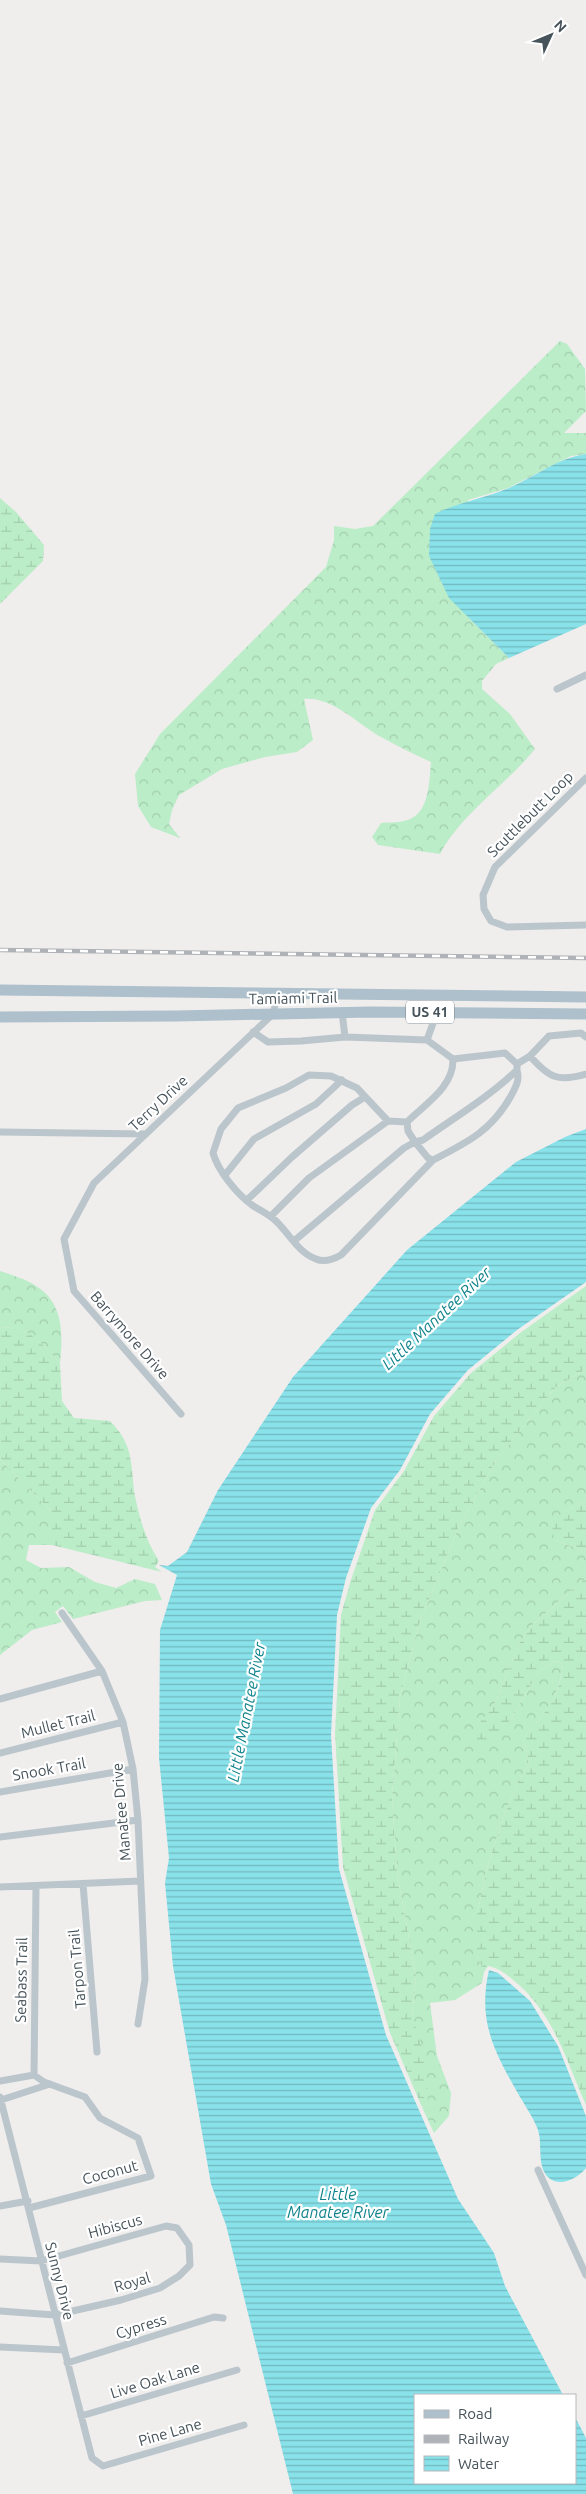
<svg xmlns="http://www.w3.org/2000/svg" width="586" height="2494" viewBox="0 0 586 2494" font-family="Ubuntu,sans-serif">
<style>
.forest{fill:url(#forest-crowns)}
.wetland{fill:url(#wetland-marsh)}
.water{fill:url(#water-rules)}
.lines{fill:none;stroke-linecap:round;stroke-linejoin:round}
.street{stroke:#bbc6cc;stroke-width:7}
.primary{stroke:#adc0cb;stroke-width:11}
.rail-casing{stroke:#afb3b7;stroke-width:4.5}
.rail{stroke:#fff;stroke-width:2.5;stroke-dasharray:8;stroke-linecap:butt}
.labels{text-anchor:middle;dominant-baseline:central;stroke-width:4.5;stroke-linejoin:round;paint-order:stroke}
.shield{fill:#fff;stroke:#7e878c;stroke-width:1}
.shield-label{font-size:14px;font-weight:bold;fill:#46535a}
.street-label{font-size:15px;fill:#46535a;stroke:#fff}
.water-label{font-size:16px;font-style:italic;fill:#10838c;stroke:#fff}
</style>
<defs>
<pattern id="forest-crowns" width="20" height="18" patternUnits="userSpaceOnUse" patternTransform="scale(1.25)"><rect width="20" height="18" fill="#bbedc8"/><path d="M2 6a3 3 0 1 1 6 0M12 15a3 3 0 1 1 6 0" fill="none" stroke="#a2cdae"/></pattern>
<pattern id="wetland-marsh" width="20" height="14" patternUnits="userSpaceOnUse" patternTransform="scale(1.25)"><rect width="20" height="14" fill="#bbedc8"/><path d="M1 5h8M5 5V1M11 12h8M15 12V8" fill="none" stroke="#a2cdae"/></pattern>
<pattern id="water-rules" width="6" height="5" patternUnits="userSpaceOnUse" patternTransform="scale(1.25)"><rect width="6" height="5" fill="#89e1e9"/><path d="M0 2.5h6" fill="none" stroke="#72b9c0"/></pattern>
</defs>
<rect width="100%" height="100%" fill="#f0eded"/>
<!-- forest -->
<path class="forest" d="M560 341 567 344 585 369 586 411 564 433H586V454L571 456 508 488 468 500 469 618 509 658 496 664 482 681V689L510 714 535 749C506 785 462 813 440 854L378 845 372 837 381 823C388 822 397 823 404 821 430 816 429 782 431 762 413 754 396 745 379 736 357 723 331 696 304 699L313 740 297 752 265 757 222 769 179 795 172 810 169 824 180 838 151 827 138 806 135 774 160 734 326 567 334 540V526L355 529 373 526Z
M0 1271C12 1275 26 1279 36 1286 64 1303 63 1335 60 1363 40 1342 31 1328 0 1327Z
M586 1369V1501L564 1511 554 1540 586 1551V1578L534 1623 520 1642 495 1703 476 1729 511 1719 539 1671 555 1661 563 1664C559 1697 546 1713 524 1737L529 1764 516 1785 502 1822 487 1868 477 1914V1955L484 1972 482 1983 455 2000 430 2003 437 2056 451 2093 449 2116 434 2133 422 2107 428 2104 412 2017 416 1977 397 1872 392 1797 400 1697 418 1627 459 1526 497 1459 556 1387Z
M0 1459 52 1512V1545H29L26 1560 41 1568 69 1567 95 1582 116 1588 135 1579 155 1584 162 1600 145 1601 73 1619 63 1606 55 1612 62 1622 32 1630 0 1655Z"/>
<!-- wetland -->
<path class="wetland" d="M0 498 16 512 44 545 43 561 0 604Z
M586 1286V1369L556 1387 497 1459 459 1526 418 1627 400 1697 392 1797 397 1872 416 1977 412 2017 425 2054 428 2104 422 2107 390 2033 343 1867 335 1734 341 1615 350 1583 375 1510 404 1471 434 1416 471 1373 520 1333Z
M0 1327C32 1328 40 1342 60 1363L62 1401 74 1418 110 1421C135 1446 130 1465 135 1496 140 1520 146 1541 159 1561L155 1567 162 1572 52 1545V1512L0 1459Z
M586 1501V1551L554 1540 552 1523 564 1511Z
M586 1578V2105C566 2060 553 2011 512 1979 505 1973 498 1968 488 1966L484 1972 477 1955V1914L487 1868 502 1822 516 1785 529 1764 524 1737C545 1714 560 1696 563 1664L555 1661 539 1671 511 1719 494 1736 478 1744 475 1729 495 1703 520 1642 534 1623Z"/>
<!-- water -->
<path class="water" d="M586 454V624L509 658 449 598 429 556 430 529 435 514C459 502 485 498 509 488 535 477 557 458 586 454Z
M586 1129V1282L517 1330 468 1370 430 1414 400 1470 371 1508 346 1578 337 1615 331 1735 339 1869 386 2035 458 2199 494 2253 505 2286 563 2395H415V2483H575V2417L586 2438V2494H293L226 2225 211 2184 173 1966 165 1883 169 1858 159 1758 160 1630 177 1575 159 1565 168 1566 187 1552 218 1490 293 1377 407 1250 516 1162 565 1137Z
M489 1970 498 1973 530 2001 558 2046 586 2116V2168C579 2177 561 2188 549 2178 536 2166 543 2145 538 2130 534 2119 526 2107 520 2097 495 2053 477 2022 489 1970Z"/>
<g class="lines">
<!-- street -->
<path class="street" d="M557 689 586 675
M586 778 495 867 483 895 484 909 491 921 507 927 586 925
M342 1012 345 1037 427 1040
M437 1012 427 1040 453 1059C454 1087 425 1104 407 1122L408 1131 415 1142 423 1140C455 1117 489 1097 517 1070V1064L505 1053 453 1059
M253 1032 268 1042 301 1041 345 1037
M530 1056C549 1078 558 1082 586 1074
M517 1064 530 1056 549 1036 581 1033 586 1037
M407 1122 388 1121 357 1088 331 1076 309 1075 286 1088 238 1108 221 1129 213 1153C218 1171 237 1194 252 1205 261 1211 270 1215 277 1222 290 1235 299 1253 316 1259 325 1263 334 1259 341 1255L433 1160
M0 1132 145 1134
M225 1175 254 1139 316 1104 342 1080
M247 1200 292 1157 352 1105 365 1097
M271 1216 309 1178 388 1121
M294 1241 404 1148 415 1142 428 1158 433 1160C468 1142 491 1131 511 1096 516 1086 520 1080 517 1070
M181 1414 74 1291 64 1239 94 1183 274 1013 276 993
M62 1613 102 1671 123 1722 133 1769 138 1820 145 1979 138 2024
M0 1699 102 1671
M0 1753 123 1722
M0 1792 133 1769
M0 1837 138 1820
M83 1884 97 2052
M0 1887 140 1881
M34 2075 36 1886
M0 2081 34 2075 44 2082 85 2097 100 2118 138 2138 151 2176 29 2208
M0 2097 92 2458 103 2466 244 2425
M1 2100 50 2084
M538 2170 586 2275
M0 2206 28 2201
M0 2259 41 2261 166 2226 177 2228 189 2245 190 2265 179 2276 160 2288 121 2300 55 2315 0 2311
M0 2347 64 2350
M67 2363 214 2317 223 2318
M81 2416 237 2370"/>
<!-- primary -->
<path class="primary" d="M0 990 586 997
M0 1017 176 1016 370 1012 586 1014"/>
<!-- rail casing -->
<g class="rail-casing">
<path id="rail" d="M0 950 586 958"/>
</g>
<!-- rail -->
<use href="#rail" class="rail"/>
</g>
<g class="labels">
<!-- shield labels -->
<rect class="shield" x="406" y="1000.5" width="48" height="23" rx="4"/>
<g class="shield-label">
<text x="430" y="1012">US 41</text>
</g>
<!-- street labels -->
<g class="street-label">
<text transform="translate(530 814) rotate(-45)">Scuttlebutt Loop</text>
<text transform="translate(293 998) rotate(-1)">Tamiami Trail</text>
<text transform="translate(158 1103) rotate(-43)">Terry Drive</text>
<text transform="translate(130 1335) rotate(49)">Barrymore Drive</text>
<text transform="translate(58 1724) rotate(-14)">Mullet Trail</text>
<text transform="translate(49 1769) rotate(-10)">Snook Trail</text>
<text transform="translate(121 1812) rotate(-95)">Manatee Drive</text>
<text transform="translate(77 1969) rotate(-95)">Tarpon Trail</text>
<text transform="translate(21 1980) rotate(-89)">Seabass Trail</text>
<text transform="translate(110 2172) rotate(-15)">Coconut</text>
<text transform="translate(115 2226) rotate(-15)">Hibiscus</text>
<text transform="translate(60 2281) rotate(76)">Sunny Drive</text>
<text transform="translate(132 2282) rotate(-16)">Royal</text>
<text transform="translate(141 2326) rotate(-17)">Cypress</text>
<text transform="translate(155 2380) rotate(-17)">Live Oak Lane</text>
<text transform="translate(170 2432) rotate(-16)">Pine Lane</text>
</g>
<!-- water labels -->
<g class="water-label">
<text transform="translate(436 1318) rotate(-43)">Little Manatee River</text>
<text transform="translate(246 1712) rotate(-79)">Little Manatee River</text>
<text x="338" y="2194">Little<tspan x="338" dy="18">Manatee River</tspan></text>
</g>
</g>
<!-- legend -->
<rect x="414" y="2394" width="162" height="90" fill="#ffffff" stroke="#b5babd"/>
<rect x="424" y="2410" width="25" height="8" fill="#adc0cb" stroke="#b5babd"/>
<text x="458" y="2419" font-size="15" fill="#46535a">Road</text>
<rect x="424" y="2435" width="25" height="8" fill="#afb3b7" stroke="#b5babd"/>
<text x="458" y="2444" font-size="15" fill="#46535a">Railway</text>
<rect x="424" y="2456" width="25" height="15" fill="url(#water-rules)" stroke="#b5babd"/>
<text x="458" y="2469" font-size="15" fill="#46535a">Water</text>
<!-- north arrow -->
<g transform="translate(551 35) rotate(46)" stroke="#ffffff" stroke-width="4" paint-order="stroke">
<path d="M0-4L9 19L0 12L-9 19Z" fill="#46535a"/>
<text y="-8" font-size="14" font-weight="bold" text-anchor="middle" fill="#46535a">N</text>
</g>
</svg>
